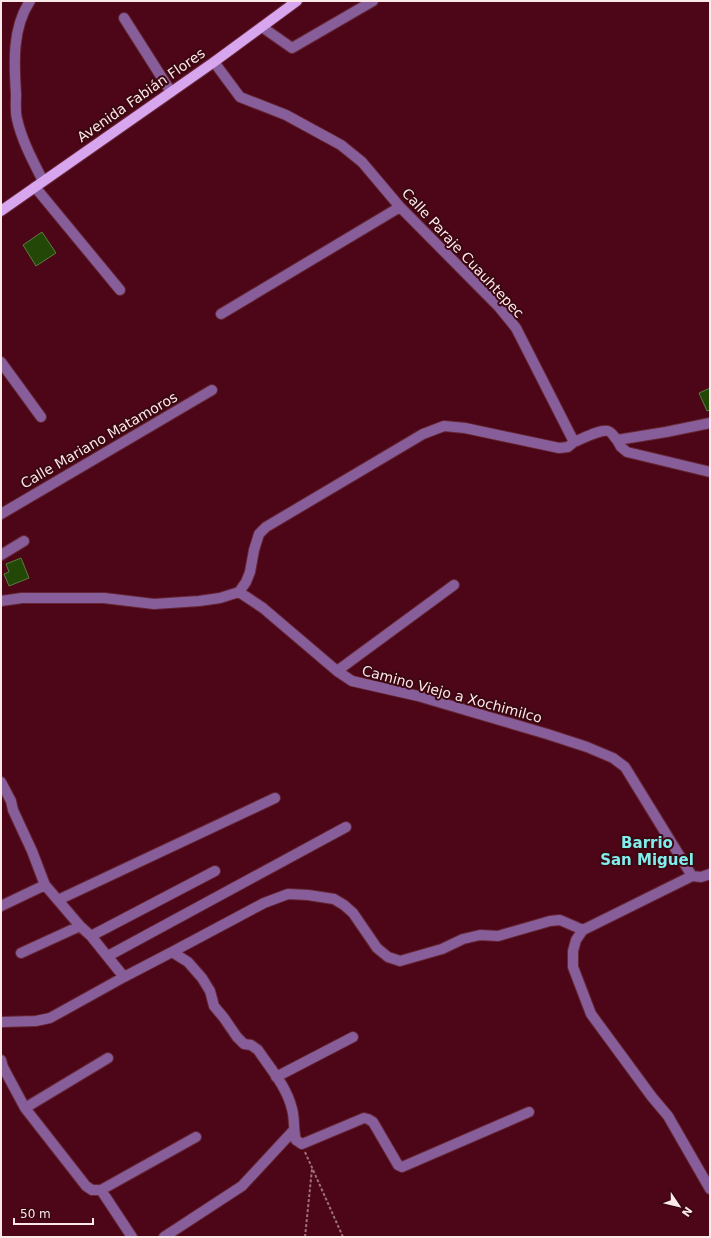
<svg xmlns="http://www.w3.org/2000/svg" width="711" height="1238" viewBox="0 0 711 1238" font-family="'DejaVu Sans',sans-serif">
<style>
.building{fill:#234706;stroke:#577e40}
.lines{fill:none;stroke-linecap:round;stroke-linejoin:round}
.minor-casing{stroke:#652634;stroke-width:12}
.major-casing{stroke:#652634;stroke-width:12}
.path{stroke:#9e7079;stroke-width:2;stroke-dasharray:3 2;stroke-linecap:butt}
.minor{stroke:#885e9a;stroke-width:10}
.major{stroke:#d8a5ef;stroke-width:10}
.labels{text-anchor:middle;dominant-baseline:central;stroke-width:4;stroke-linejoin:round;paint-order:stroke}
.street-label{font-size:14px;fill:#fbe8e9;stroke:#3b0711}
.neighbourhood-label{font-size:15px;font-weight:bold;fill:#81edec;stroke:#3b0711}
</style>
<rect width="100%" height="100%" fill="#4d0617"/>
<!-- building -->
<path class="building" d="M42 232 56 253 36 266 23 245Z
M710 388V410L707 411 699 393Z
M21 558 29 578 9 586 4 574 9 572 6 564Z"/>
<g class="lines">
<!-- minor casing -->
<g class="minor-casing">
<path id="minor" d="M30 1C12 28 14 63 16 94 16 102 15 111 17 119 22 141 33 161 43 181
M124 18 171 92
M262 27 292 48 373 1
M214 62 240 97 286 115 341 145 362 162 400 207 499 307 516 328 574 442 568 447 559 448 465 428 444 426 423 434 266 527 259 534 254 550 250 572 246 582 239 592
M35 187 120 290
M221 314 400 207
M1 362 41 417
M710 423 666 432 617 440 621 447 627 452 710 472
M574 442C582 439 600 429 608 431 612 432 614 437 617 440
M1 514 212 390
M1 555 24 541
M1 601 22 598H104L154 604 199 601 220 598 239 592 263 608 337 671 352 681 418 696 547 734 587 747 613 758 625 767 692 876
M337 671 454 585
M1 782 11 801 13 810 32 851 45 885 80 926 91 936 124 977
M710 874 701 877 692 876 583 930 576 940 573 951V967L591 1014 652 1097 668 1116 710 1189
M58 900 275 798
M1 906 45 885
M91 936 215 871
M172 952 188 962 202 978 210 991 214 1006 224 1018 237 1037 244 1044 251 1045 258 1050C270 1068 287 1087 292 1109 295 1119 293 1130 296 1140L302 1144 364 1118 368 1119 373 1122 398 1165 402 1167 529 1112
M21 953 80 926
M108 956 346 827
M1 1022 36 1021 50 1018 124 977 172 952 264 903 288 894 308 895 334 899 344 905 353 913 377 948 388 957 400 961 442 949 463 939 480 935 498 936 550 921 560 920 583 930
M1 1060 3 1067 25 1108 86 1186 92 1190H101L132 1237
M276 1077 353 1037
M25 1108 108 1058
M101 1190 196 1137
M164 1237 242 1186 293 1131"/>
</g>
<!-- major casing -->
<g class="major-casing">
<path id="major" d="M1 211 214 62 297 1"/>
</g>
<!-- path -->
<path class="path" d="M305 1152 343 1237
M305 1237 312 1169"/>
<!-- minor -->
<use href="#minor" class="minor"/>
<!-- major -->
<use href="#major" class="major"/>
</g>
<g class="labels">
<!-- street labels -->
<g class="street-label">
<text transform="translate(141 95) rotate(-35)">Avenida Fabián Flores</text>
<text transform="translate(463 253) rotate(47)">Calle Paraje Cuauhtepec</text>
<text transform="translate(99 440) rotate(-30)">Calle Mariano Matamoros</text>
<text transform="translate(452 694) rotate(15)">Camino Viejo a Xochimilco</text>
</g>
<!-- neighbourhood labels -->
<g class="neighbourhood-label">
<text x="647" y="843">Barrio<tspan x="647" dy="17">San Miguel</tspan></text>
</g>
</g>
<!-- border -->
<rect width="711" height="1238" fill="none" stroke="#fbe8e9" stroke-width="4"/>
<!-- north arrow -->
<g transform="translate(679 1206) rotate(125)" stroke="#3b0711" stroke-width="3" paint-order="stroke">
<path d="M0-3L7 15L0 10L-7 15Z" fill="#fbe8e9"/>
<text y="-6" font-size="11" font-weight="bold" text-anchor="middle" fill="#fbe8e9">N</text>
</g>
<!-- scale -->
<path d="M14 1218v6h79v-6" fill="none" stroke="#fbe8e9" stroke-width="2"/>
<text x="20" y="1218" font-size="12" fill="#fbe8e9" stroke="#3b0711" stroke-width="3" paint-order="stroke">50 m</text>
</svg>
